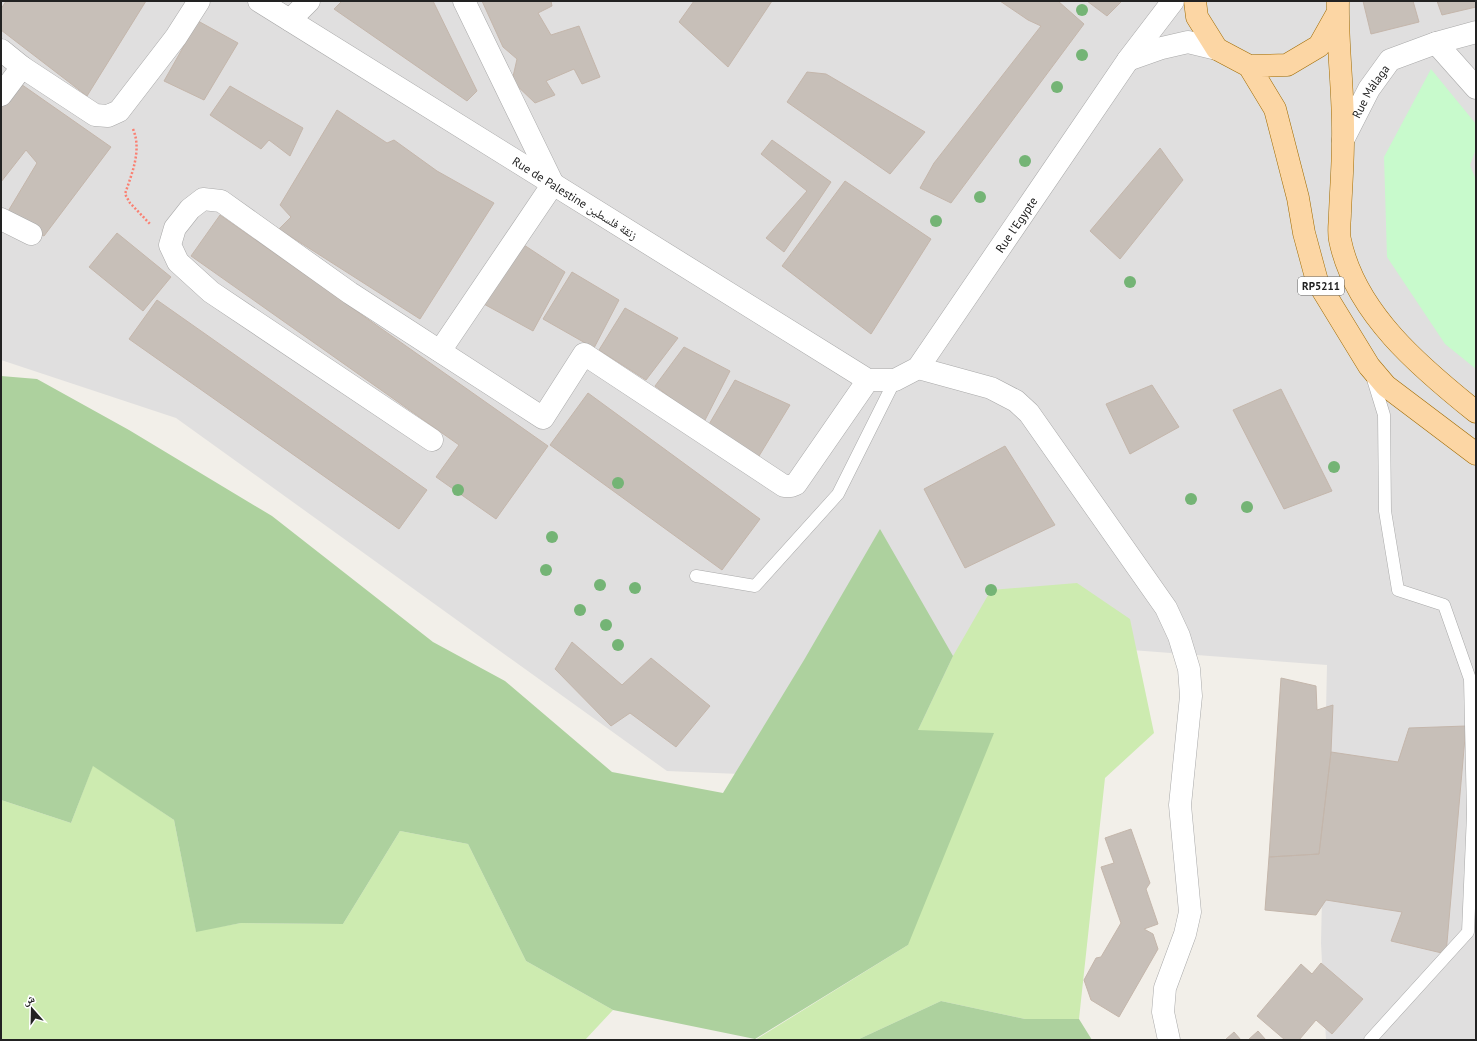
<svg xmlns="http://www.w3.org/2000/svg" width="1477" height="1041" viewBox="0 0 1477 1041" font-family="'PT Sans','Noto Naskh Arabic',sans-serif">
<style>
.residential{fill:#e0dfdf}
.grass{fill:#cdebb0}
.forest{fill:#add19e}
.park{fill:#c8facc}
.building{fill:#c7bfb8;stroke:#c4b6ab}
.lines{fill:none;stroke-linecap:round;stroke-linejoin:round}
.service-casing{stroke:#a9a9a9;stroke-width:13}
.minor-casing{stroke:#a9a9a9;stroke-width:23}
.primary-casing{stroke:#a06b00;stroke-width:23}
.path{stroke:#fa8072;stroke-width:2.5;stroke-dasharray:2 2;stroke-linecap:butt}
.service{stroke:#fff;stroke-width:12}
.minor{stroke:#fff;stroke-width:22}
.primary{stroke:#fcd6a4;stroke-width:22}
.tree{fill:#74b475}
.labels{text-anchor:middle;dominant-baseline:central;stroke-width:4;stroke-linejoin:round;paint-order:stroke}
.shield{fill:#fff;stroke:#646464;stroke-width:1}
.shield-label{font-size:11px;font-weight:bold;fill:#222}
.street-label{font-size:12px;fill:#222;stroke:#fff}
</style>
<rect width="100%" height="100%" fill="#f2efe9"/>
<!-- residential -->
<path class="residential" d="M1 1H1476V1040H1326L1321 943 1327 665 1066 645 884 780 667 771 176 418 1 360Z"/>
<!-- grass -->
<path class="grass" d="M1077 583 1130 619 1154 733 1105 778 1079 1019H1025L941 1001 857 1040H755L908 945 918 730 953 656 991 590Z
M93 765 174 820 196 931 241 923 343 924 400 831 468 844 526 961 613 1010 585 1040H1V800L71 823Z"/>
<!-- forest -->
<path class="forest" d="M1 376 37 379 129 430 272 516 433 642 505 681 612 772 723 793 804 660 880 529 953 656 918 730 994 733 908 945 755 1039 613 1010 526 961 468 844 400 831 343 924 241 923 196 932 174 820 93 766 71 823 1 800Z
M941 1001 1025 1019H1079L1092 1040H857Z"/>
<!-- park -->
<path class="park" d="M1431 69 1476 124V149L1470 165 1476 180V369L1445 344 1387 257 1384 157Z"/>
<!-- building -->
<path class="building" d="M6 1H146L87 96 1 30V9Z
M342 1H433L477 91 467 101 334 9Z
M482 1H551L552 6 538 13 551 35 579 26 600 77 582 84 574 69 546 81 555 95 535 103 512 81 517 59 503 47Z
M694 1H772L728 67 679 22Z
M1000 1H1058L1084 24 951 203 920 188 934 163 1041 26 1028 20Z
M1087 1H1122L1107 16Z
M1363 1H1413L1419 22 1371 34Z
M1437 1H1476V7L1442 15Z
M198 21 238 43 204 100 164 81Z
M807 72 826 74 925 132 890 174 787 102Z
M18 82 111 147 44 236 4 218 37 163 26 150 1 182V103Z
M230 86 303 128 290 156 269 140 261 149 210 115Z
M337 110 387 143 394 140 437 171 494 203 420 319 279 229 291 217 280 205Z
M772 140 831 182 784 252 766 238 807 191 761 154Z
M1160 148 1183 180 1120 259 1090 231Z
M845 181 931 239 871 334 782 266Z
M220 215 548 446 496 519 436 477 459 445 191 256Z
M117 233 171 277 143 311 89 267Z
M524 245 565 272 533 331 482 303Z
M572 272 619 300 594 348 543 319Z
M157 300 427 490 399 529 129 339Z
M625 308 678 338 646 380 599 350Z
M684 347 730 371 704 422 655 386Z
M735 380 790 405 756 461 708 426Z
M1152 385 1179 427 1130 454 1106 404Z
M1281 389 1332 491 1284 509 1233 410Z
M588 393 760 519 722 570 550 445Z
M1005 446 1055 525 965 568 924 489Z
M572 642 622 685 651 658 710 706 676 747 630 713 611 726 555 669Z
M1281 678 1316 686 1317 710 1333 705 1331 752 1319 854 1269 857Z
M1466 726 1446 954 1391 941 1402 912 1326 900 1316 915 1265 910 1269 857 1319 854 1331 752 1398 762 1409 728Z
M1131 829 1150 883 1146 889 1158 924 1144 929 1153 934 1158 949 1119 1017 1091 1000 1084 980 1096 958 1101 957 1121 923 1101 867 1114 863 1105 838Z
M1321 963 1363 999 1332 1034 1316 1020 1299 1040H1285L1257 1016 1301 964 1312 974Z
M1258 1031 1266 1040H1248Z
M1234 1032 1241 1040H1225Z"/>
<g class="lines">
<!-- service casing -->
<g class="service-casing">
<path id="service" d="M696 576 755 586 838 494 895 380
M1370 1040 1468 932 1473 814 1470 679 1444 605 1398 590 1385 511 1384 415 1372 376"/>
</g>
<!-- minor casing -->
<g class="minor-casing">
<g id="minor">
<path id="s1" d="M259 1 868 380H895L918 368 1128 60 1173 1"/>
<path d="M290 20 309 1"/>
<path d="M1436 43 1476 88"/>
<path d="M1 50 22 67 95 115 108 116 119 111 176 37 199 1"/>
<path d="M1128 60 1162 48 1188 42 1217 49"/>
<path d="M1 95 22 67"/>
<path id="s2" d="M1343 140 1369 89 1390 60 1436 43 1476 32"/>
<path d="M1 219 31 234"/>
<path d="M440 351 553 184 464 1"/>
<path d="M918 368 991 388 1016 401 1029 413 1166 608 1179 636 1189 669 1191 696 1180 805 1190 912 1185 934 1165 988 1163 1012 1169 1040"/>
<path d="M432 440 211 292 178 262 170 245 175 228 190 209 203 199 221 201 350 293 543 418 584 354 784 486H791L796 484 868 380"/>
</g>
</g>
<!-- primary casing -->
<g class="primary-casing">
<path id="primary" d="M1195 1 1197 17 1217 49 1249 66 1287 65 1319 46 1337 14
M1338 1C1337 47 1344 94 1343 140 1343 164 1341 189 1340 213 1340 221 1338 232 1340 240 1355 313 1421 368 1476 412
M1249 66 1275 109 1298 198 1304 233 1317 281 1369 366 1386 386 1476 454"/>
</g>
<!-- path -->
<path class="path" d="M133 129C142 150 132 173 125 194L130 203 151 225"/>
<!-- service -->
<use href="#service" class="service"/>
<!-- minor -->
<use href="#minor" class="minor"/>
<!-- primary -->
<use href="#primary" class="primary"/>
</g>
<!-- trees -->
<g class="tree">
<circle cx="1082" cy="10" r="6"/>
<circle cx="1082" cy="55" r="6"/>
<circle cx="1057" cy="87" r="6"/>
<circle cx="1025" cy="161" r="6"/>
<circle cx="980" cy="197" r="6"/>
<circle cx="936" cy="221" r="6"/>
<circle cx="1130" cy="282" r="6"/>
<circle cx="1334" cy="467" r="6"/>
<circle cx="618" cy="483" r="6"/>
<circle cx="458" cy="490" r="6"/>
<circle cx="1191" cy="499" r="6"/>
<circle cx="1247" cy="507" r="6"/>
<circle cx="552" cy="537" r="6"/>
<circle cx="546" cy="570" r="6"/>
<circle cx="600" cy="585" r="6"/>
<circle cx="635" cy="588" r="6"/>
<circle cx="991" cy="590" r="6"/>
<circle cx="580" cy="610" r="6"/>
<circle cx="606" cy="625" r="6"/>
<circle cx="618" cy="645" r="6"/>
</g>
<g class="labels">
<!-- shield labels -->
<rect class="shield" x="1298" y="277" width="46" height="18" rx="3"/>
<g class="shield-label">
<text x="1321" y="286">RP5211</text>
</g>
<!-- street labels -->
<g class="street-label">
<text stroke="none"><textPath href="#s2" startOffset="56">Rue Málaga</textPath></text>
<text transform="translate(575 198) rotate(32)">Rue de Palestine زنقة فلسطين</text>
<text stroke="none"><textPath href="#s1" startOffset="944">Rue l'Egypte</textPath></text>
</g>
</g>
<!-- border -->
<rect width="1477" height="1041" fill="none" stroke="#222222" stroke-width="4"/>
<!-- north arrow -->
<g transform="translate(32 1009) rotate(340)" stroke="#ffffff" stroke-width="3" paint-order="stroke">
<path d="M0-3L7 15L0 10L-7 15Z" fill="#222222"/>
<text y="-6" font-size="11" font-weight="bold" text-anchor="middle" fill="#222222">ش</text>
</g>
</svg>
